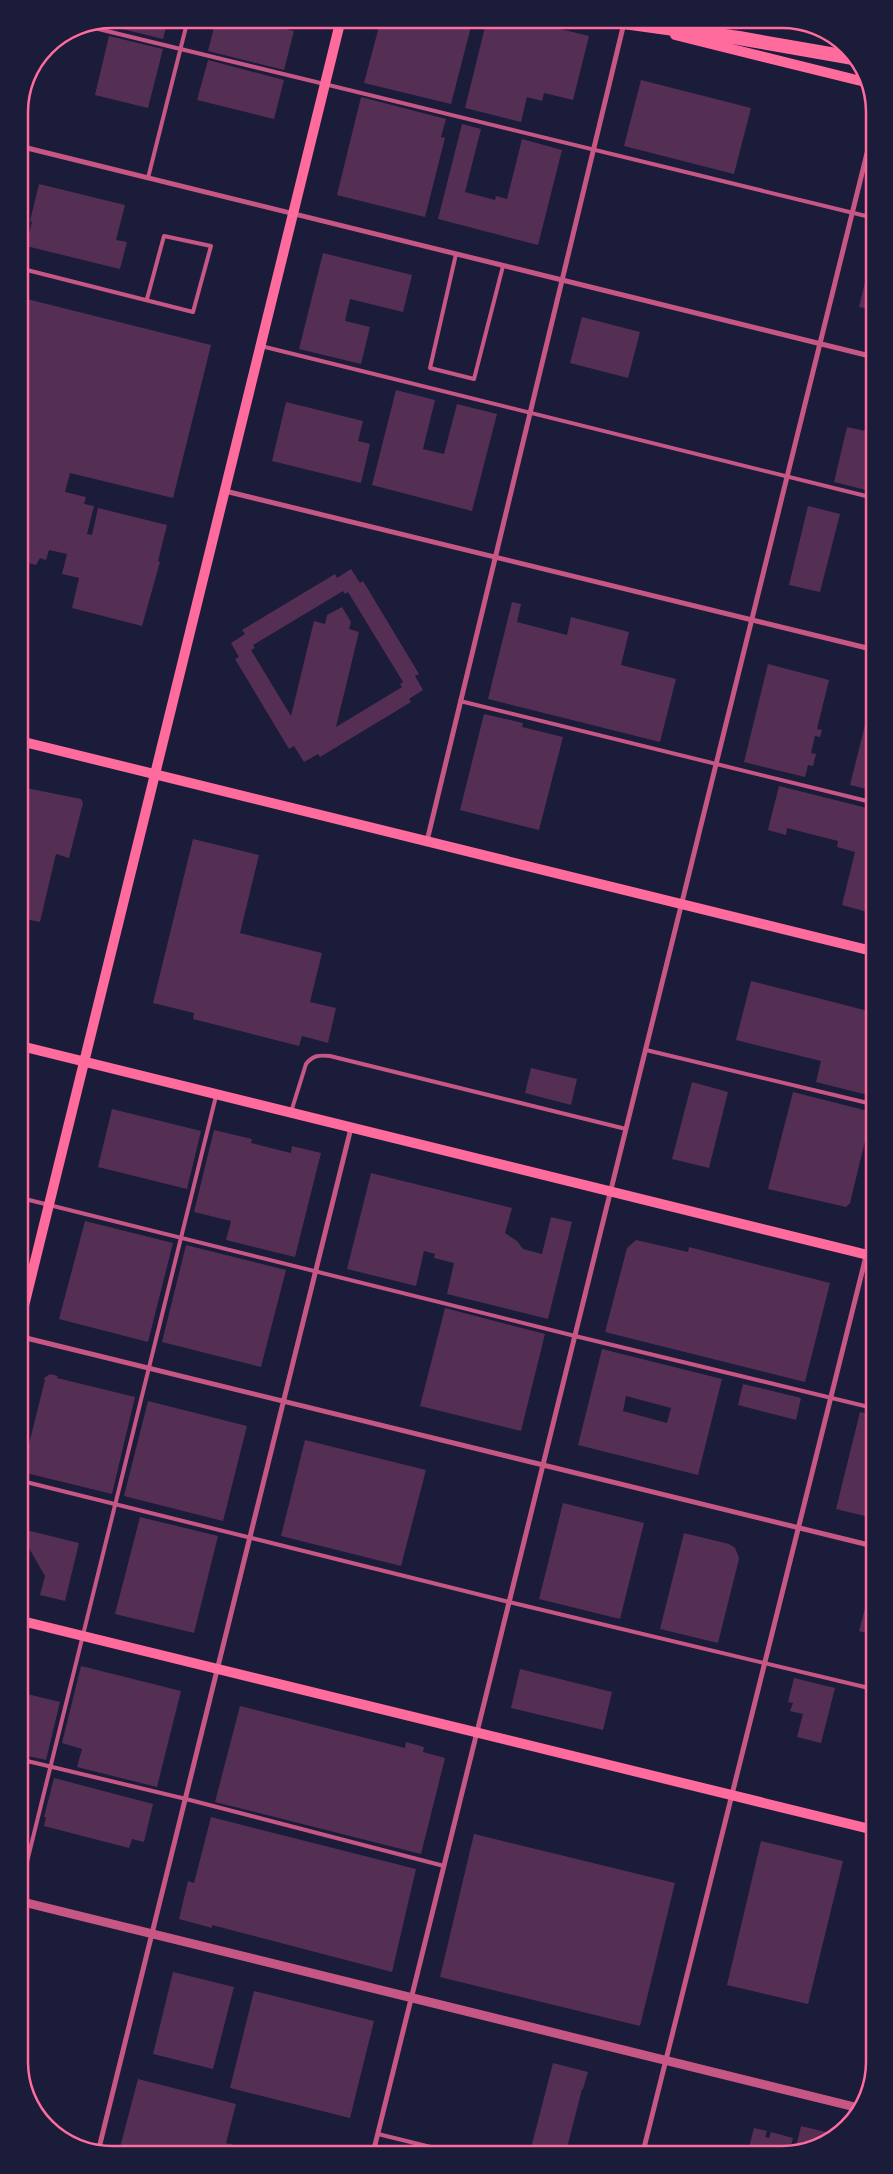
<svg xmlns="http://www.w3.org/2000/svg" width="893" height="2174" viewBox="0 0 893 2174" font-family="'PT Sans',sans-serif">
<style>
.building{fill:#542f53;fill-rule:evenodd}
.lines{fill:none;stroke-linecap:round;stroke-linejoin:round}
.service{stroke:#c65784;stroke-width:4}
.minor{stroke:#c65784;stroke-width:5}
.tertiary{stroke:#c65784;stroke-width:9}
.secondary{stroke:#ff6b9d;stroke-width:10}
.motorway{stroke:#ff6b9d;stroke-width:14}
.rim{fill:none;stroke:#ff6b9d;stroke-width:2.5}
</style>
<rect width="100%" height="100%" fill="#1b1b3a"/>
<!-- building -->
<path class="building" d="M111 19H168L163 39 94 22Z
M216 19H245L294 31 284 70 208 51Z
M256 19H298L295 29Z
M381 19H473L451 104 364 83Z
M487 19H519L589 36 573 100 544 93 542 101 527 97 521 122 465 108Z
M109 36 163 49 148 108 95 95Z
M208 60 284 80 274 119 197 100Z
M641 80 751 108 734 174 624 146Z
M361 97 446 119 441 137 445 138 425 217 337 195Z
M462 124 481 129 465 192 495 200 496 196 507 199 522 139 562 150 538 245 438 219Z
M39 184 125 205 116 240 127 242 120 269 26 246 32 222 30 221Z
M323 253 412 275 403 312 350 299 345 321 370 327 361 364 299 349Z
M869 266H870V309L859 307Z
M19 297 211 345 173 498 70 473 65 492 86 497 84 504 94 506 87 534 92 535 98 508 167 525 158 561 160 562 142 626 72 608 79 578 62 574 67 554 49 550 46 560 40 558 36 565 20 561 24 544 20 543Z
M582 317 640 332 628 378 570 363Z
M396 390 435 400 423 449 444 454 457 404 497 414 472 511 372 485Z
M286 402 363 421 358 441 370 444 361 483 272 461Z
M847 427 870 432V491L834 482Z
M808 506 840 514 820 592 789 585Z
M351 569 360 583 363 581 419 674 415 676 423 690 409 699 411 702 320 757 318 754 304 762 294 746 289 749 235 659 239 657 231 643 245 634 242 630 335 574 337 578ZM343 591 345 594 348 592 403 682 400 684 402 687 336 727 359 632 349 629 351 622 342 607 327 615 325 624 314 621 291 716 251 650 255 648 253 645Z
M512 602 521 604 517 622 567 635 571 617 629 632 621 665 676 679 660 742 488 699Z
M768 664 829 680 817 729 822 730 820 737 815 736 811 753 816 754 813 766 808 765 805 777 744 762Z
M870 705H871V790L850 785Z
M484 714 523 723 522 727 563 737 539 830 460 810Z
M779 786 871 809V913L842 905 855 852 837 847 838 841 787 828 786 835 768 830Z
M21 787 81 799 83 803 69 858 56 854 40 922 21 918Z
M193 839 259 855 240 933 322 953 310 1002 336 1008 328 1043 302 1036 299 1046 193 1019 194 1013 153 1003Z
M751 981 872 1012V1078L868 1095 816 1082 821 1061 736 1040Z
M531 1068 577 1079 571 1105 525 1093Z
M692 1082 728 1092 709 1168 672 1159Z
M793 1092 872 1112 850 1203 846 1207 768 1189Z
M112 1109 201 1131 187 1189 98 1167Z
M214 1130 252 1139 251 1143 291 1153 292 1146 321 1153 295 1257 226 1240 231 1221 194 1212Z
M371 1173 512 1208 505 1233 517 1241 523 1249 542 1254 551 1217 572 1222 548 1319 447 1294 454 1263 434 1258 435 1254 424 1251 416 1286 347 1269Z
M85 1221 173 1243 148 1342 59 1319Z
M636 1240 688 1252 689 1247 830 1283 805 1382 605 1332 627 1248Z
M186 1245 286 1270 261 1367 162 1342Z
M445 1308 545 1334 521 1431 420 1406Z
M602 1349 722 1379 698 1475 578 1445ZM626 1396 671 1408 667 1423 623 1411Z
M50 1374 58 1376 57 1378 135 1397 112 1494 22 1472 45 1380 44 1378Z
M743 1384 801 1398 796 1420 738 1405Z
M148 1401 247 1426 223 1521 124 1496Z
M860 1412 873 1415V1518L836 1509Z
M305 1440 426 1470 401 1566 281 1536Z
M563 1503 644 1523 620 1619 539 1599Z
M140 1517 218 1536 194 1633 115 1614Z
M22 1529 79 1543 65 1601 40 1595 45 1576 26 1543 22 1542Z
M684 1533 729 1544 735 1548 738 1555 739 1559 718 1643 660 1629Z
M869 1593 873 1594V1635L859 1631Z
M873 1639V1657L868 1656Z
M81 1666 181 1691 157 1787 77 1767 82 1749 62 1743Z
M520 1669 612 1692 603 1730 511 1708Z
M794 1678 835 1688 821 1743 797 1737 803 1714 790 1711 793 1703 788 1702Z
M23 1693 60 1702 46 1760 23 1755Z
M240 1706 405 1748 406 1742 424 1747 423 1752 445 1758 421 1854 215 1802Z
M54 1778 153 1804 144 1842 132 1839 129 1848 44 1826 46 1817H44Z
M211 1817 416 1869 392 1972 212 1925V1928L179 1919 188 1881 194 1883Z
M474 1834 675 1883 640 2026 440 1977Z
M761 1841 843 1861 808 2004 727 1985Z
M173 1972 234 1987 213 2069 153 2054Z
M254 1991 374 2021 350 2118 230 2088Z
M553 2063 588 2072 583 2089H582L566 2152H530Z
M138 2079 236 2104 226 2143 246 2148 245 2154 118 2155Z
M801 2126 834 2134 811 2150 795 2151Z
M754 2128 767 2131 765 2137 769 2138 771 2132 793 2138 790 2149 782 2147 781 2151H748Z"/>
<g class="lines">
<!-- service -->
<path class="service" d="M82 25 870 217
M148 178 188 19
M456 254 430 368 474 379 503 266
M19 268 193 312 211 246 164 236 147 299
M261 346 870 497
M460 701 871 802
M646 1050 872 1104
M291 1112 306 1064C313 1055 319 1055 330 1056L626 1129
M21 1198 575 1336 873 1408
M22 1481 509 1602 873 1689
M23 1760 186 1799 444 1866
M23 1878 216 1096
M378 2134 455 2153"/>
<!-- minor -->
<path class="minor" d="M19 146 870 356
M225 491 871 649
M427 841 624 23
M22 1337 873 1546
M98 2152 351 1128
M643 2152 872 1232
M373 2153 870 141"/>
<!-- tertiary -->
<path class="tertiary" d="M23 1902 859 2108"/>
<!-- secondary -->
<path class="secondary" d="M611 19 629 24
M675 35 869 83
M20 741 872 951
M21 1046 872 1256
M22 1314 341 19
M22 1621 874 1830"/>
<!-- motorway -->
<path class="motorway" d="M624 22 739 38 853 58"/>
</g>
<!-- crop -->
<path d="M0 0H893V2174H0ZM112 28H782A84 84 0 0 1 866 112V2062A84 84 0 0 1 782 2146H112A84 84 0 0 1 28 2062V112A84 84 0 0 1 112 28Z" fill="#1b1b3a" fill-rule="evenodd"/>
<path class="rim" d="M112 28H782A84 84 0 0 1 866 112V2062A84 84 0 0 1 782 2146H112A84 84 0 0 1 28 2062V112A84 84 0 0 1 112 28Z"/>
</svg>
